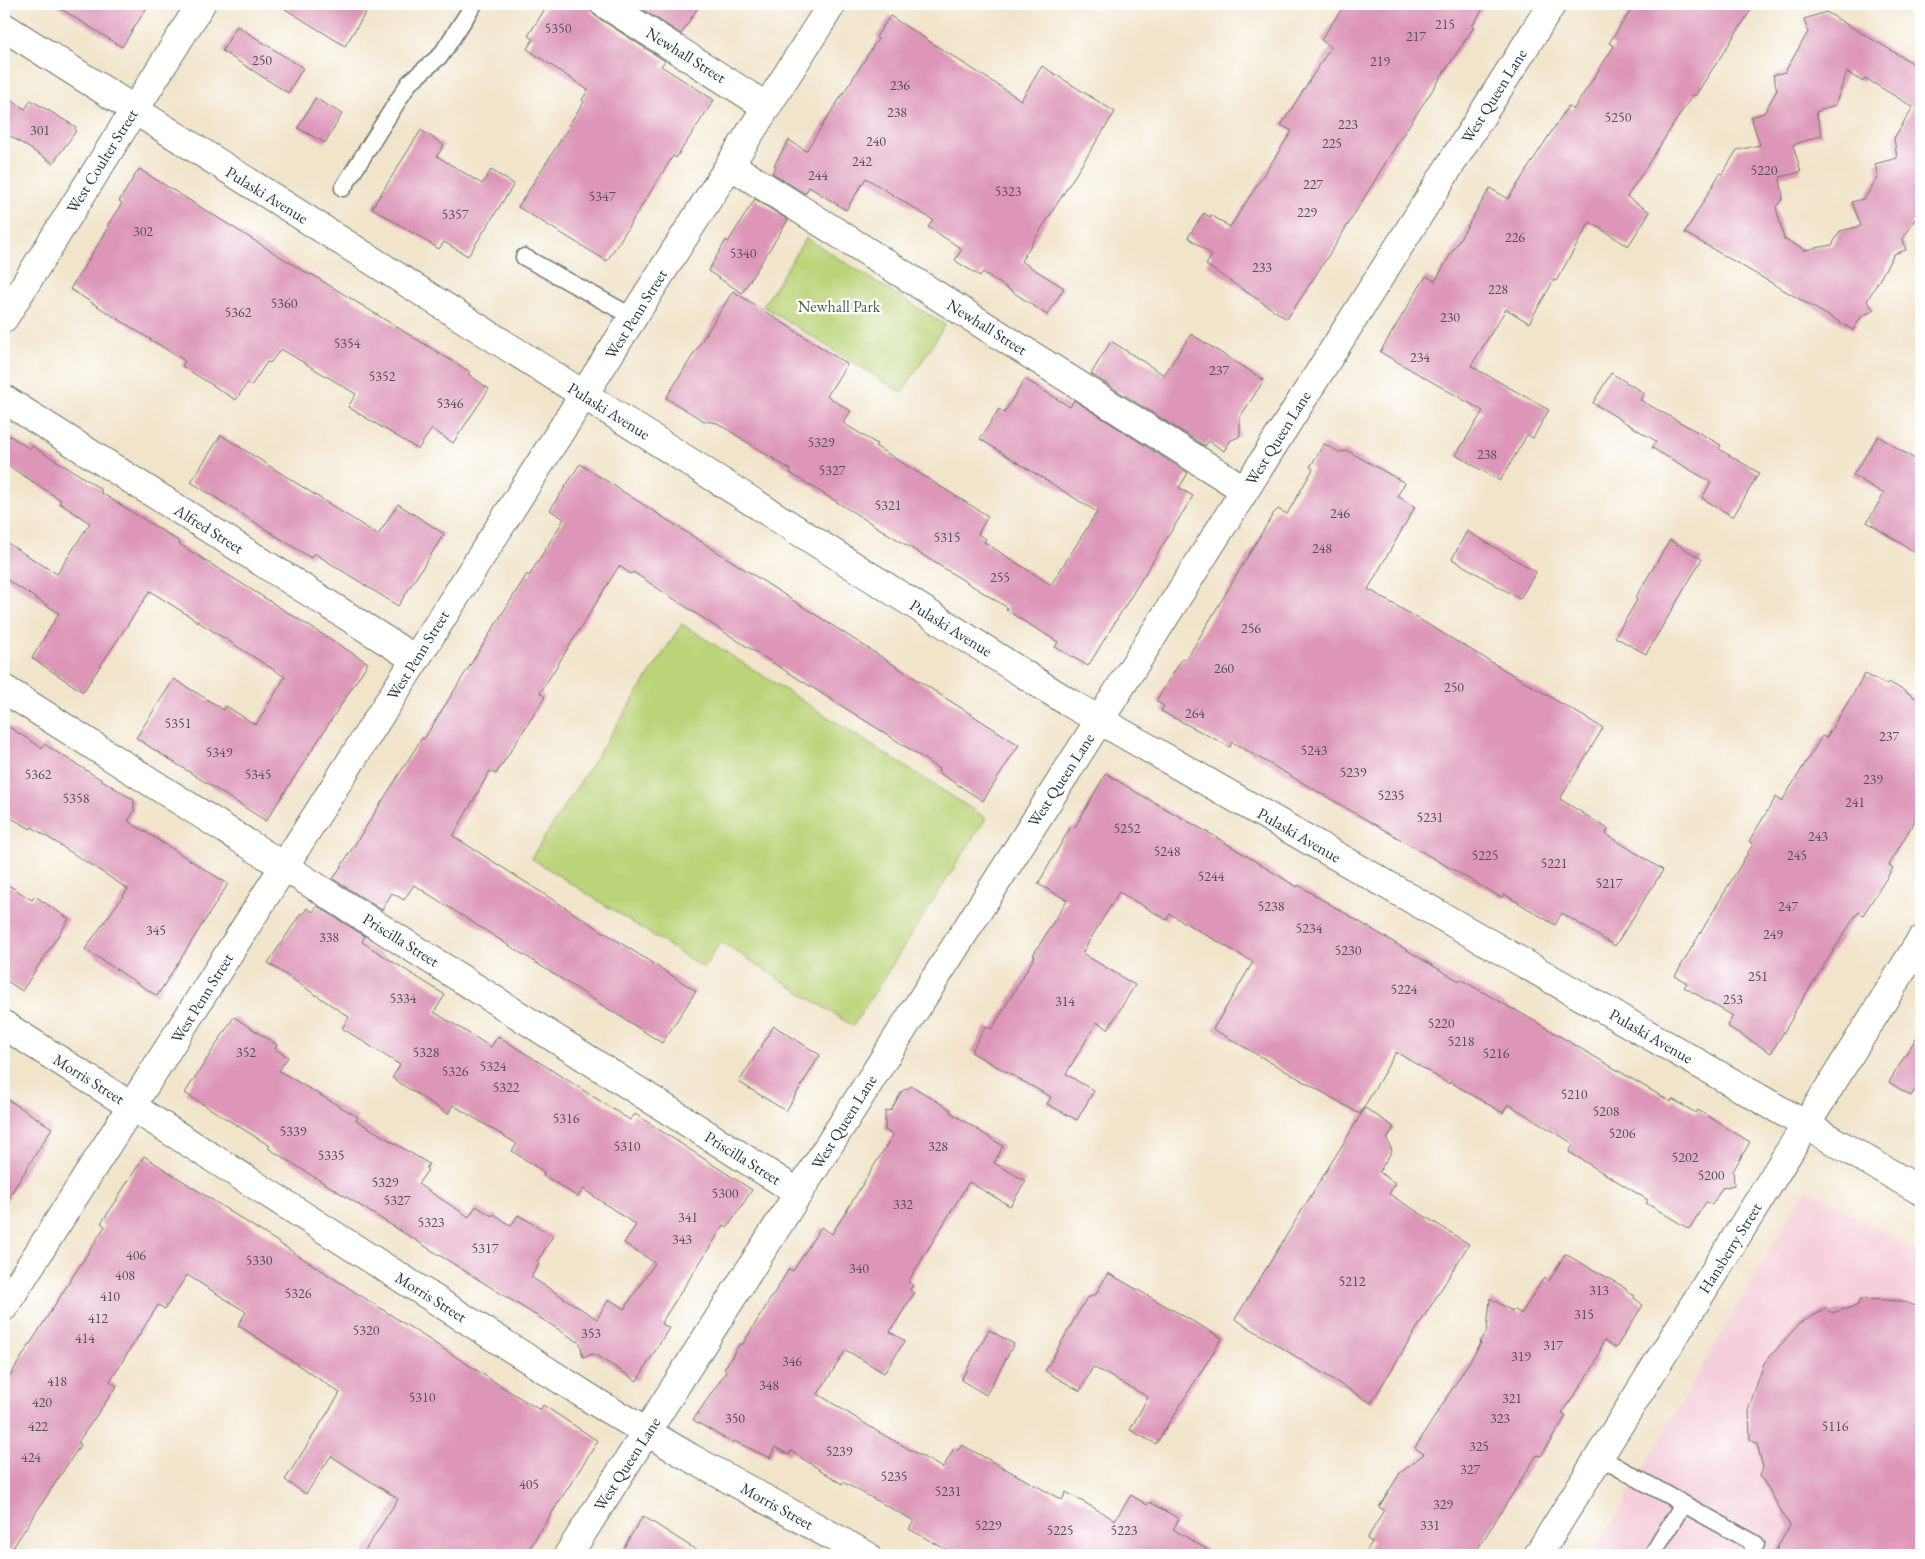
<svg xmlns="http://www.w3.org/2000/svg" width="1925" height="1559" viewBox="0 0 1925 1559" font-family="'EB Garamond',serif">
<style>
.built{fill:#f5cfda}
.green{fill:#bbd479;stroke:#6d8856}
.building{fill:#dd96b8;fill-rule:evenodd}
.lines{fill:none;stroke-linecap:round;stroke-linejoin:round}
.lane-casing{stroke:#687768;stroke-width:19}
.street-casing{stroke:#687768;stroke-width:30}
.lane{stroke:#fff;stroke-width:16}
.street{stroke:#fff;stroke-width:28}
.labels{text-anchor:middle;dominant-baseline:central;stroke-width:4.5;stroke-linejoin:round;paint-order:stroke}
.number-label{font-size:14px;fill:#4e5355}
.street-label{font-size:16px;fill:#1f3d34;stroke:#fff}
.park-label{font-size:16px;fill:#466345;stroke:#fff}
</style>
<rect width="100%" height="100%" fill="#fff"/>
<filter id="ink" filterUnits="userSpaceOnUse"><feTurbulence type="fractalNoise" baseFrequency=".02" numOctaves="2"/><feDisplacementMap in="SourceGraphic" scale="10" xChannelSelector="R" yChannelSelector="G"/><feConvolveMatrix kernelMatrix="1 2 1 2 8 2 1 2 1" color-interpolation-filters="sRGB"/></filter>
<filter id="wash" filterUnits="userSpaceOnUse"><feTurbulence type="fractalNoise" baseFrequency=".0096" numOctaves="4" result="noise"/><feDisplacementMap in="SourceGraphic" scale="20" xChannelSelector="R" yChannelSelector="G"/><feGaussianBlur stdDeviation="1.12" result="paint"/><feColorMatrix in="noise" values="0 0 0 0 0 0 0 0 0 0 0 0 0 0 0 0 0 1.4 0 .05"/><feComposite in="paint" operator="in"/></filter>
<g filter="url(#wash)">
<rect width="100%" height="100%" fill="#f1e4ca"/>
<!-- built -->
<path class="built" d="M1806 1188 1921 1254V1555H1593Z"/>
<!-- green -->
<path class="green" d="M806 238 945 325 902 393 763 306Z
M682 624 986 818 853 1026 721 942 704 968 531 858Z"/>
<g id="blocks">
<!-- building -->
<path class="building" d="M53 4H149L122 47Z
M277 4H371L345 46Z
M548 4H589L591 12 597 17 665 61 661 66 714 100 676 158 673 156 607 261 518 207 569 127 568 126 584 102 582 100 588 90 527 49 533 39 528 36Z
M634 4H700L681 34Z
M1345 4H1486L1472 26 1474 27 1400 139 1336 244 1287 319 1206 265 1212 255 1188 237 1204 213 1210 217 1211 215 1230 227 1292 131 1281 125 1331 47 1321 40Z
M1635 4H1755L1695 96 1693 94 1627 197 1650 212 1628 246 1590 222 1556 281 1554 280 1529 323 1506 309 1471 366 1549 410 1533 438 1527 435 1500 481 1456 455 1483 411 1380 352 1426 276 1435 281 1490 188 1508 199 1568 106 1573 110 1614 46 1609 43Z
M1826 12 1921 68V217L1915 219 1903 239 1906 250 1894 254 1867 301 1874 310 1861 317 1853 330 1685 233 1720 173 1722 174 1737 150 1760 145 1751 117 1764 113 1777 90 1773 75 1785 72 1808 32 1804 19ZM1847 72 1863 82 1865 78 1913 107 1894 138 1897 158 1875 164 1878 176 1865 198 1852 202 1861 226 1840 231 1832 245 1805 250 1784 239 1776 207 1783 198 1780 177 1801 172 1793 145 1822 135 1816 112 1835 105Z
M890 16 1021 100 1042 66 1115 112 1021 261 1064 288 1047 315 983 272 980 276 957 262 955 260 962 249 928 227 933 220 866 178 846 210 809 187 805 194 772 173 776 166 774 165 789 140 806 151 878 39 876 37Z
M237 26 303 68 288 93 222 51Z
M4 96 25 109 31 100 76 127 75 129 76 131 53 163 4 132Z
M315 98 342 114 325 143 298 128Z
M421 130 444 145 437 156 482 184 491 170 514 184 468 256 444 242 439 249 372 208Z
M139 169 310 275 311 274 439 353 470 372 468 374 489 389 453 443 432 429 418 449 348 407 356 394 281 349 270 363 267 362 251 386 247 383 236 400 182 366 185 361 70 289 109 227 107 226 122 203 119 201Z
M755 199 788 220 742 293 708 271 726 240 728 242Z
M733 291 847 364 827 396 851 411 843 423 877 444 875 446 988 516 978 534 986 539 984 542 1051 585 1097 512 980 439 999 409 1004 413 1025 379 1070 407 1074 400 1188 473 1179 488 1193 496 1088 666 1055 647 1058 642 1006 610 1008 608 790 473 791 470 717 423 704 421 666 398Z
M1191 334 1264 380 1240 417V436L1230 441 1224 451 1209 441 1205 446 1091 374 1111 341 1164 375Z
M1611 373 1644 393 1640 400 1721 445 1719 449 1759 473 1733 517 1702 498 1711 482 1652 448 1656 441 1593 403Z
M4 432 30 449 32 446 78 474 102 490 100 492 180 542 179 544 368 663 266 821 136 738 174 679 224 710 226 706 256 725 285 677 150 591 83 692 32 658 59 613 4 578V541L57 574 90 523 59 503 61 500 4 463Z
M221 435 378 535 398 504 444 534 398 606 314 553 311 558 191 482Z
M1878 436 1921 463V556L1867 522 1884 494 1853 475Z
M1324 444 1339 452 1348 451 1405 483 1397 496 1415 507 1368 589 1603 728 1560 799 1608 829 1606 834 1663 870 1615 946 1562 913 1555 925 1504 894 1502 898 1232 742 1230 747 1161 711 1164 706 1156 701 1182 659 1186 660 1273 514 1278 509 1287 514 1313 469 1310 467Z
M580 464 1019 745 983 801 938 772 939 769 888 735 727 634 633 572 631 574 619 566 540 693 545 697 496 774 490 771 453 836 696 991 662 1043 414 885 404 900 392 893 382 910 333 879 422 738 424 739 527 574 529 576 564 519 550 510Z
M1467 531 1536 572 1520 599 1452 559Z
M1670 540 1702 559 1646 654 1615 637 1637 600 1635 598Z
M1865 674 1887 685 1889 682 1921 701V810L1889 865 1893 868 1863 915 1859 912 1857 915H1856L1792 1016 1793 1017 1771 1053 1727 1026 1733 1016 1684 987 1687 983 1675 976 1753 844 1749 841 1776 797 1782 801 1822 736 1826 738Z
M4 724 42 748 44 744 134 800V811L128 821 228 884 157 996 85 949 128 889 32 827 31 829 4 814Z
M1106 773 1134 791 1216 837 1297 887 1298 885 1430 964 1459 981 1460 979 1514 1010V1009L1671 1102 1672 1099 1696 1113 1698 1110 1750 1142 1733 1171 1734 1185 1722 1188 1712 1205 1706 1202 1689 1229 1646 1203 1648 1200 1569 1152 1574 1144 1508 1104 1503 1113 1450 1082 1449 1084 1396 1052 1360 1114 1213 1029 1253 962 1170 914 1167 920 1119 892 1082 953 1135 985 1108 1029 1097 1022 1066 1074 1094 1091 1077 1120 1047 1104 1051 1097 971 1052 986 1026 992 1029 1035 956 1033 955 1067 900 1038 884 1070 828 1075 827Z
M4 882 32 900 35 896 69 919 22 991 4 979Z
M317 906 365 936 362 942 445 995 434 1012 491 1047 498 1036 630 1120 635 1114 752 1190 728 1227 724 1225 661 1323 669 1328 637 1381 594 1354 583 1357 580 1343 268 1148 270 1146 185 1093 234 1017 277 1045 275 1049 288 1057 279 1071 358 1117 356 1120 429 1164 426 1169 428 1170 418 1184 469 1217 476 1206 492 1216 494 1214 511 1226 518 1215 553 1236 537 1262 539 1264 531 1277 597 1319 609 1299 624 1309 655 1263 624 1243 636 1225 583 1189 578 1197 543 1175 544 1172 512 1151 517 1144 453 1105 448 1114 392 1078 400 1065 342 1028 349 1017 268 963 301 913 303 914 307 908 313 912Z
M774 1026 820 1055 786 1111 739 1082Z
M1921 1030V1080L1911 1096 1889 1082Z
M912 1086 951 1110 950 1112 1003 1146 994 1163 1026 1181 1010 1206 969 1182 908 1282 913 1285 910 1290 914 1293 890 1332 905 1341 884 1373 846 1350 818 1394 880 1433 943 1468 954 1448 958 1450 962 1445 1062 1500 1066 1492 1115 1520 1131 1495 1147 1505 1150 1502 1179 1519 1173 1529 1216 1555H956L909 1529 914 1521 843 1482 842 1484 791 1451 789 1455 775 1447 770 1458 734 1441 733 1443 693 1420 726 1372 724 1369 740 1343 742 1345 789 1269 793 1271 821 1227 832 1234 893 1135 885 1130V1112L891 1110 902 1091Z
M4 1097 52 1128 4 1205Z
M1365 1108 1394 1127 1387 1139 1392 1151 1379 1172 1395 1183 1389 1194 1469 1244 1371 1403 1235 1319Z
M144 1156 512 1393 540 1410 543 1405 598 1441 525 1555H362L398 1499 331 1456 306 1494 285 1480 340 1393 238 1325 246 1312 187 1275 165 1309 158 1305 110 1381 117 1386 78 1442 81 1444 8 1555H4V1385L105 1226 101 1223 117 1200H116Z
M1565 1254 1626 1288 1627 1292 1635 1296 1634 1298 1643 1305 1616 1348 1604 1340 1595 1364 1562 1414 1566 1416 1541 1456 1537 1455 1474 1555H1364L1372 1542 1367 1539 1384 1510 1379 1507 1400 1473 1424 1454 1415 1448 1481 1343 1480 1342 1487 1331 1490 1298 1512 1311 1514 1309 1521 1314 1544 1278 1549 1281Z
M1108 1273 1222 1338 1156 1444 1130 1430 1148 1397 1093 1367 1080 1391 1045 1371 1086 1299 1096 1294Z
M1861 1299 1902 1301 1921 1308V1555H1773L1790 1526 1760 1475 1763 1468 1757 1444 1750 1440 1749 1408 1764 1363 1800 1323 1826 1309 1832 1313 1857 1306Z
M989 1330 1014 1344 986 1395 961 1380Z
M643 1516 704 1555H619Z"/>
</g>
</g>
<g filter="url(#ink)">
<use href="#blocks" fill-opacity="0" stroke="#687768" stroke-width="1"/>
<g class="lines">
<!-- lane casing -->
<g class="lane-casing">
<path id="lane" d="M343 188 409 83 441 55 474 4
M524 257 633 317
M1599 1457 1756 1544 1750 1555
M1652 1555 1683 1504"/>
</g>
<!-- street casing -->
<g class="street-casing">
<path id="street" d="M605 4 767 107
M4 27 1068 702 1921 1191
M730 165 1245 490
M4 318 201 4
M4 399 415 659
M4 689 799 1193
M4 1025 599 1404 691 1458 866 1555
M4 1307 832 4
M568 1555 1099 721 1552 4
M1538 1555 1921 940"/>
</g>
<!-- lane -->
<use href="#lane" class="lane"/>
<!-- street -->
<use href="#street" class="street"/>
</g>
</g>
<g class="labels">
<!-- number labels -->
<g class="number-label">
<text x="1445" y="24">215</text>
<text x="558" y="28">5350</text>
<text x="1416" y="36">217</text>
<text x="262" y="60">250</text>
<text x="1380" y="61">219</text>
<text x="900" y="85">236</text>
<text x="897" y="112">238</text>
<text x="1618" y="117">5250</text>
<text x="1348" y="124">223</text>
<text x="40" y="130">301</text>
<text x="876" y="141">240</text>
<text x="1332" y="143">225</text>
<text x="862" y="161">242</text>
<text x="1764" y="170">5220</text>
<text x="818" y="175">244</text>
<text x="1313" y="184">227</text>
<text x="1008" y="191">5323</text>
<text x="602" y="196">5347</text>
<text x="1307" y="212">229</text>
<text x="455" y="214">5357</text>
<text x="143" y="231">302</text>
<text x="1515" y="237">226</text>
<text x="743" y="253">5340</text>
<text x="1262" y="267">233</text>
<text x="1498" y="289">228</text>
<text x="284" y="303">5360</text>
<text x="238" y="312">5362</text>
<text x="1450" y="317">230</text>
<text x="347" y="343">5354</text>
<text x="1420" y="357">234</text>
<text x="1219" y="370">237</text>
<text x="382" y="376">5352</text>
<text x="450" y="403">5346</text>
<text x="821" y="442">5329</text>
<text x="1487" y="454">238</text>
<text x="832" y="470">5327</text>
<text x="888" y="505">5321</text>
<text x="1340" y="513">246</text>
<text x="947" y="537">5315</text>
<text x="1322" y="548">248</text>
<text x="1000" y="577">255</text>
<text x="1251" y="628">256</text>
<text x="1224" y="668">260</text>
<text x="1454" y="687">250</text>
<text x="1195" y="713">264</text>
<text x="178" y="723">5351</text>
<text x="1889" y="736">237</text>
<text x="1314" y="750">5243</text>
<text x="219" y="752">5349</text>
<text x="1353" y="772">5239</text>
<text x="38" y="774">5362</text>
<text x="258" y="774">5345</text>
<text x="1873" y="779">239</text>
<text x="1391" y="795">5235</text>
<text x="76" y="798">5358</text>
<text x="1855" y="802">241</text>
<text x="1430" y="817">5231</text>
<text x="1127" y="828">5252</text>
<text x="1818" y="836">243</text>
<text x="1167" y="851">5248</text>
<text x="1485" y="855">5225</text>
<text x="1797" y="855">245</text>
<text x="1554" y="863">5221</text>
<text x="1211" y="876">5244</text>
<text x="1609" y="883">5217</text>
<text x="1271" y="906">5238</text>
<text x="1788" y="906">247</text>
<text x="1309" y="928">5234</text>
<text x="156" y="930">345</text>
<text x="1773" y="934">249</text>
<text x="329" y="937">338</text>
<text x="1348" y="950">5230</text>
<text x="1758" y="976">251</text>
<text x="1404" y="989">5224</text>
<text x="403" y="998">5334</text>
<text x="1733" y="999">253</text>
<text x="1065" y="1001">314</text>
<text x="1441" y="1023">5220</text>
<text x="1461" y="1041">5218</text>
<text x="246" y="1052">352</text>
<text x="426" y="1052">5328</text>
<text x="1496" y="1053">5216</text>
<text x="493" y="1066">5324</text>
<text x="455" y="1071">5326</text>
<text x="506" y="1087">5322</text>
<text x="1574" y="1094">5210</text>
<text x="1606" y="1111">5208</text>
<text x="566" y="1118">5316</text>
<text x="293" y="1131">5339</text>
<text x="1622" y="1133">5206</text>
<text x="627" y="1146">5310</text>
<text x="938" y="1146">328</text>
<text x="331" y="1155">5335</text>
<text x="1685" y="1157">5202</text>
<text x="1711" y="1175">5200</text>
<text x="385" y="1182">5329</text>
<text x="725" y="1193">5300</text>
<text x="397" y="1200">5327</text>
<text x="903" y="1204">332</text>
<text x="688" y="1217">341</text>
<text x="431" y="1222">5323</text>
<text x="682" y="1239">343</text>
<text x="485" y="1248">5317</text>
<text x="136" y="1255">406</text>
<text x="259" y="1260">5330</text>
<text x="859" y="1268">340</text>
<text x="125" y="1275">408</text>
<text x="1352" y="1281">5212</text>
<text x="1599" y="1290">313</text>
<text x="298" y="1293">5326</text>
<text x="110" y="1296">410</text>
<text x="1584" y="1314">315</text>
<text x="98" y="1318">412</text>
<text x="366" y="1330">5320</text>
<text x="591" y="1333">353</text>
<text x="85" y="1338">414</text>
<text x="1553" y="1345">317</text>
<text x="1521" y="1356">319</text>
<text x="792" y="1361">346</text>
<text x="57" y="1381">418</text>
<text x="769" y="1385">348</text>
<text x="422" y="1397">5310</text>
<text x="1512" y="1398">321</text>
<text x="42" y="1402">420</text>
<text x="735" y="1418">350</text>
<text x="1500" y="1418">323</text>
<text x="38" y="1426">422</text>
<text x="1835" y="1426">5116</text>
<text x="1479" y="1446">325</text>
<text x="839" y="1451">5239</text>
<text x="31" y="1457">424</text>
<text x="1470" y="1469">327</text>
<text x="894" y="1476">5235</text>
<text x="529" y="1484">405</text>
<text x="948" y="1491">5231</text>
<text x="1443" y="1504">329</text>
<text x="988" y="1525">5229</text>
<text x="1430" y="1525">331</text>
<text x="1060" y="1530">5225</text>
<text x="1124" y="1530">5223</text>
</g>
<!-- street labels -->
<g class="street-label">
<text transform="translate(686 55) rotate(32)">Newhall Street</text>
<text transform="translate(1494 96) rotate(-58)">West Queen Lane</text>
<text transform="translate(102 161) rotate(-58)">West Coulter Street</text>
<text transform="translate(267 195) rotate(32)">Pulaski Avenue</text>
<text transform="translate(636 314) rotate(-58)">West Penn Street</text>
<text transform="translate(987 327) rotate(32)">Newhall Street</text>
<text transform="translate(609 411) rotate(32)">Pulaski Avenue</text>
<text transform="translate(1278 438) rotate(-58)">West Queen Lane</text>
<text transform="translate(209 529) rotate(32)">Alfred Street</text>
<text transform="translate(951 628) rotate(32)">Pulaski Avenue</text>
<text transform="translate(418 655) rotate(-58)">West Penn Street</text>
<text transform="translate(1061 780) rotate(-57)">West Queen Lane</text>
<text transform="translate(1299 835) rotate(30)">Pulaski Avenue</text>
<text transform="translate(401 940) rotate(32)">Priscilla Street</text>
<text transform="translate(202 998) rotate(-58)">West Penn Street</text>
<text transform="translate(1651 1036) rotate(30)">Pulaski Avenue</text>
<text transform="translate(89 1079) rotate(32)">Morris Street</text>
<text transform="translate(844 1122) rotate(-58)">West Queen Lane</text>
<text transform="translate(743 1158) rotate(32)">Priscilla Street</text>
<text transform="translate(1730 1248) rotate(-58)">Hansberry Street</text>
<text transform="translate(431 1297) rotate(32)">Morris Street</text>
<text transform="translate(627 1464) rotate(-57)">West Queen Lane</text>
<text transform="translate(777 1506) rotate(29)">Morris Street</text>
</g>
<!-- park labels -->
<g class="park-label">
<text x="839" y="306">Newhall Park</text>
</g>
</g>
<!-- margin -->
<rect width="1925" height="1559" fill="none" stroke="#fff" stroke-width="20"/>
</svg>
